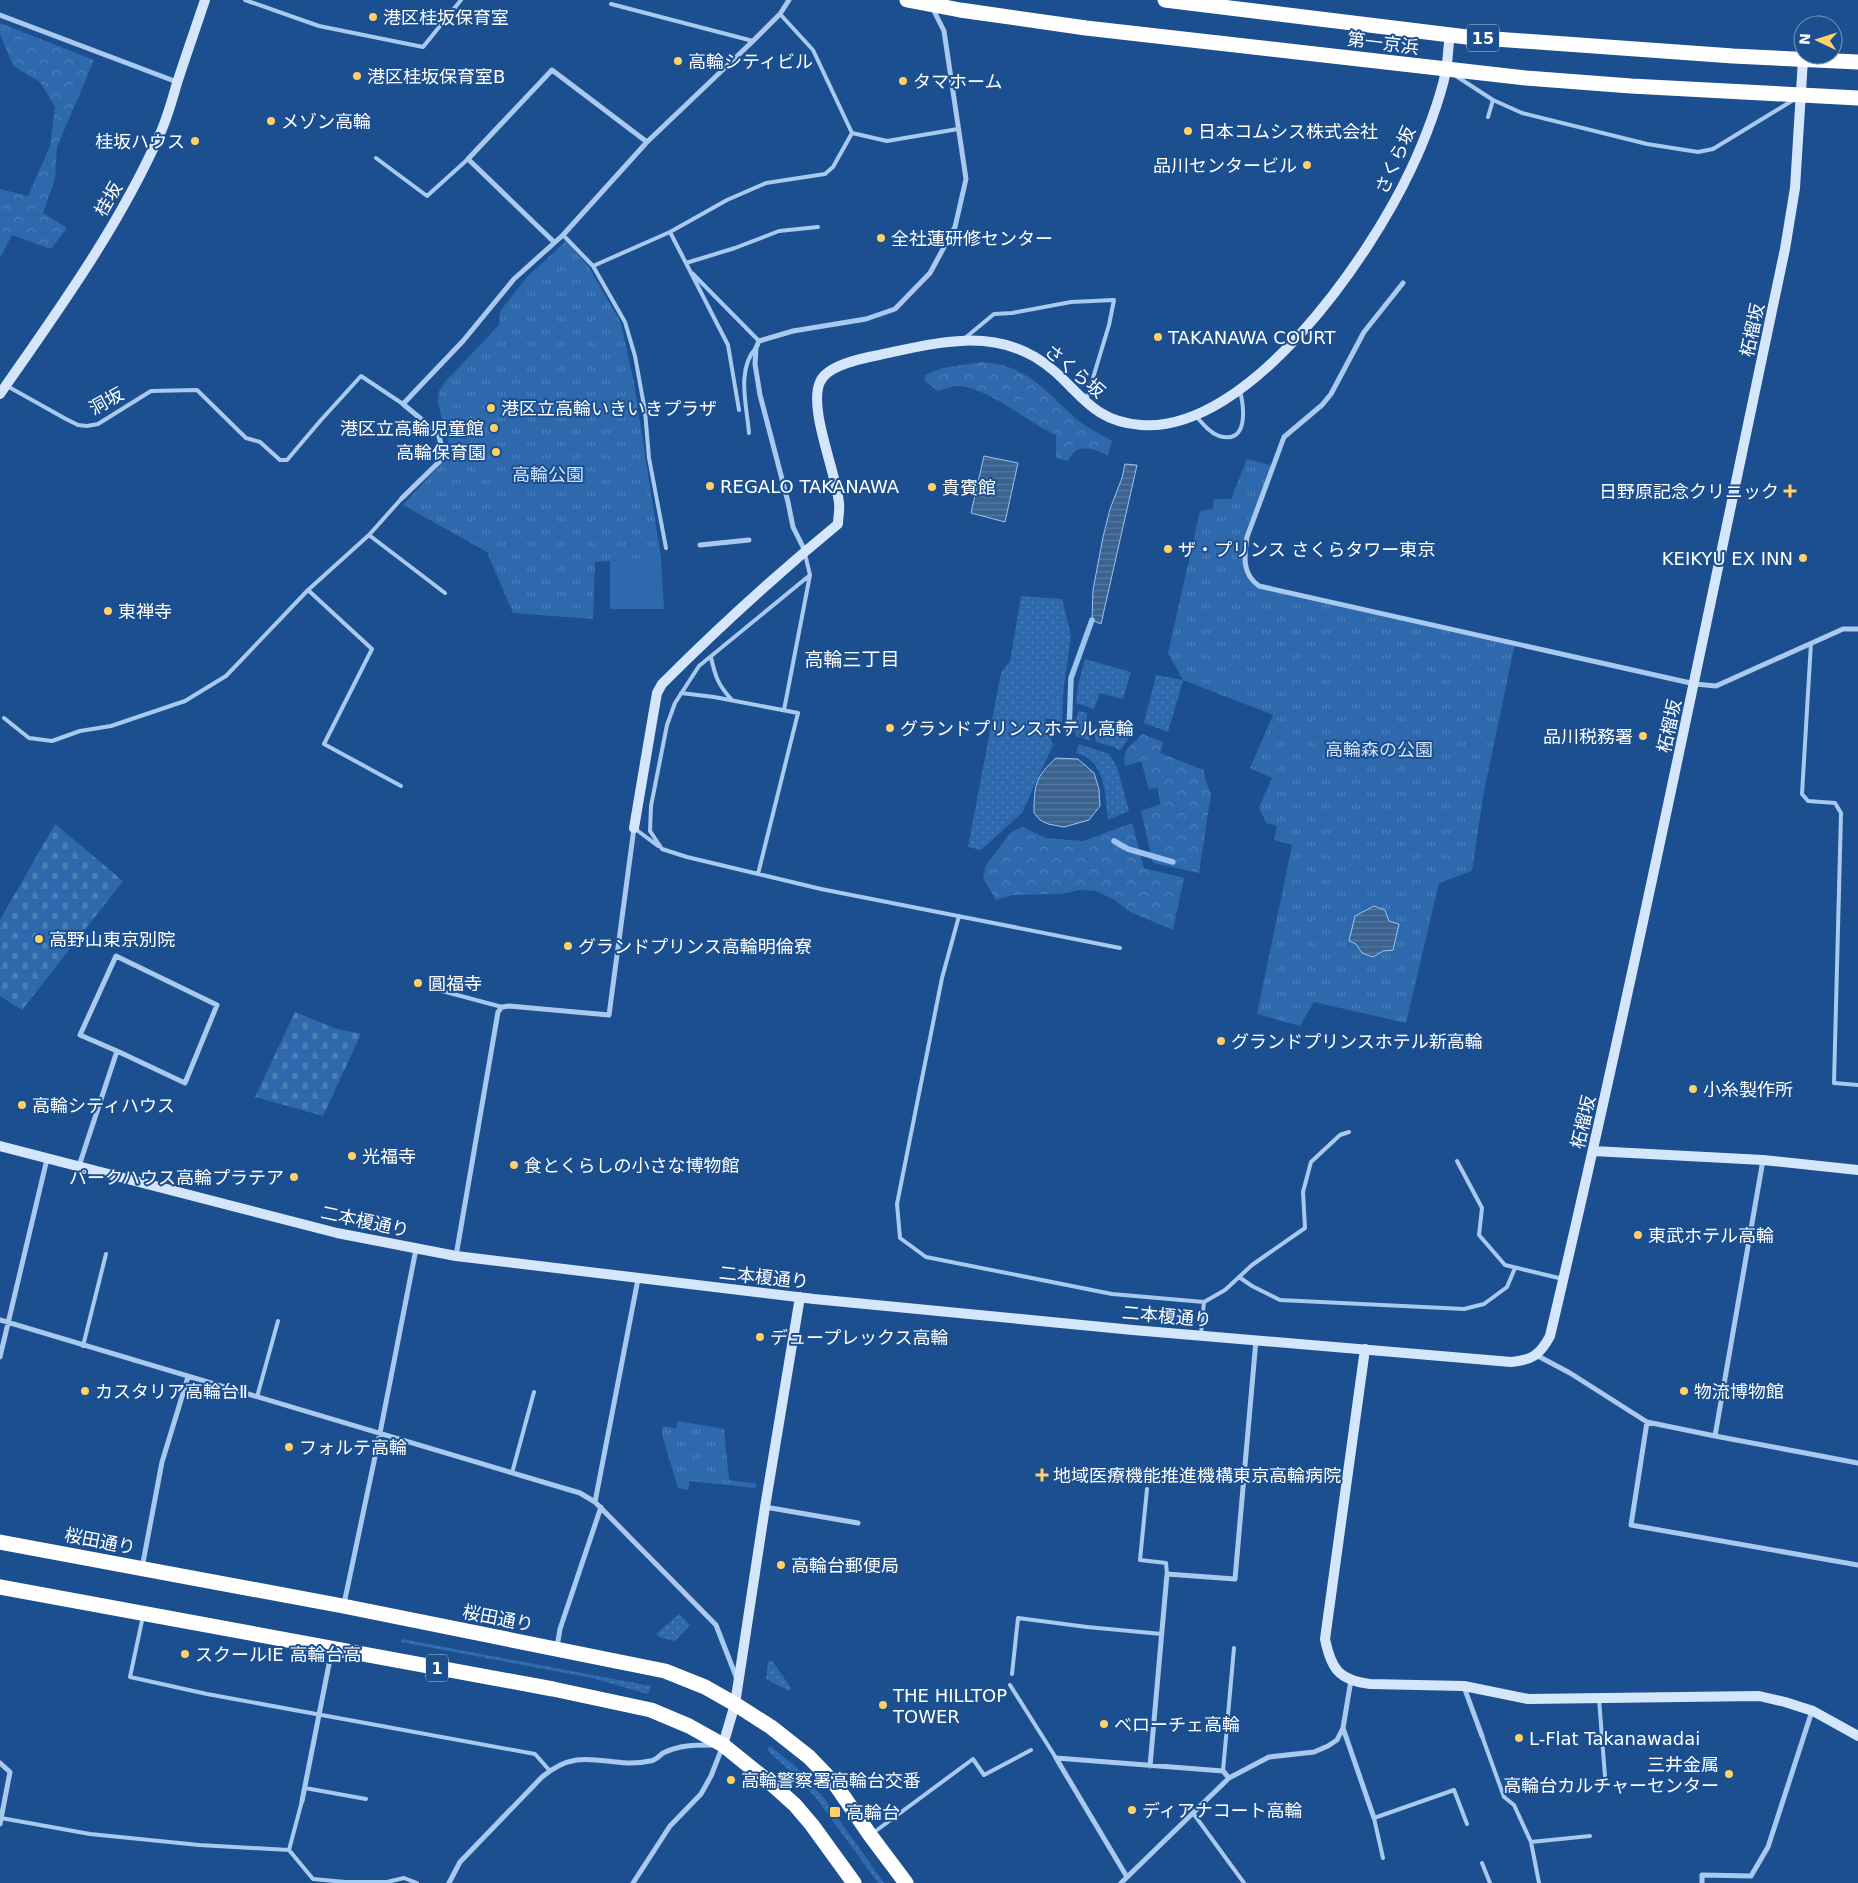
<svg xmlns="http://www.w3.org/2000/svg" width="1858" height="1883" viewBox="0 0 1858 1883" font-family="'DejaVu Sans','Noto Sans JP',sans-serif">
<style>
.grass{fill:url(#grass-dots)}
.forest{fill:url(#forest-crowns)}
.cemetery{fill:url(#cemetery-stones)}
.park{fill:url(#park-tufts)}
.pitch{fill:#2e69ad}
.water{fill:url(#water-rules);stroke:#9cc4f0}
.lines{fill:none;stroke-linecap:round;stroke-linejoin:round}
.stream{stroke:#9cc4f0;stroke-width:5.5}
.lane{stroke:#a9c9ee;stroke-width:4}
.street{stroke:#a9c9ee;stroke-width:5}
.secondary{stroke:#d6e6fa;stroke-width:10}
.highway{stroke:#fff;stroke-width:15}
.poi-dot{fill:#ffd166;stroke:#1b4f8f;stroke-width:2}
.labels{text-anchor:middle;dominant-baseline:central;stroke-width:4;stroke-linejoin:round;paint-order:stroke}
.shield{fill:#1b4f8f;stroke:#bbcadd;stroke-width:1}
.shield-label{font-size:16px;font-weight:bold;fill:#fff}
.poi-label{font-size:18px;fill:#fff;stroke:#1b4f8f;text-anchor:start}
.street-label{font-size:18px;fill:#fff;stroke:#1b4f8f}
.park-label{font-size:18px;fill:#cfe3fa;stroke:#1b4f8f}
.neighbourhood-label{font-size:19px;fill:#fff;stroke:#1b4f8f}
</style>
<defs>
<pattern id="grass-dots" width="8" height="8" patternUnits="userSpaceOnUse" patternTransform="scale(1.25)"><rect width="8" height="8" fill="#2e69ad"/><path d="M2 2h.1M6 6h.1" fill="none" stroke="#4d80b9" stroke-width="1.8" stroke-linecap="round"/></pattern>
<pattern id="forest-crowns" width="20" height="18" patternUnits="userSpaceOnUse" patternTransform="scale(1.25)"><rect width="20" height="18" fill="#2e69ad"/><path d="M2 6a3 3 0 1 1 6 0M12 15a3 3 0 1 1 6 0" fill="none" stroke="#4d80b9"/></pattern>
<pattern id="cemetery-stones" width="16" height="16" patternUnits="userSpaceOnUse" patternTransform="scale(1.25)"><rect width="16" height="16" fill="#2e69ad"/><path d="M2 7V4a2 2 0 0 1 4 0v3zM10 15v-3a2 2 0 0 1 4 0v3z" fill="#4d80b9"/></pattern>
<pattern id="park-tufts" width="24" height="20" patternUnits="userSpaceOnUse" patternTransform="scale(1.25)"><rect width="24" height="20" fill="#2e69ad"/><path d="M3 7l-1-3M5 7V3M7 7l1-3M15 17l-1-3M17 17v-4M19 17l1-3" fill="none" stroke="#4d80b9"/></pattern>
<pattern id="water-rules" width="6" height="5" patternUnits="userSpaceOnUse" patternTransform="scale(1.25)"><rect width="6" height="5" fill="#3c6290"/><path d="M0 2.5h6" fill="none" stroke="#597aa1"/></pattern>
</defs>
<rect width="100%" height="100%" fill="#1b4f8f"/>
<!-- grass -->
<path class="grass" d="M1021 596 1062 599 1071 635 1063 694 1062 722 1045 718 1053 745 1022 813 981 850 968 847 1001 673 1010 661Z
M1085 659 1131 672 1123 699 1100 693 1094 709 1076 703 1078 685Z
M1156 675 1183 680 1168 732 1144 723Z
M1078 711 1087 713V728L1090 741 1076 736 1074 729Z
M1119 725 1134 730 1120 751 1114 747 1096 742 1093 727 1116 736Z
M1079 744 1109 754 1117 767 1129 811 1108 820C1105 795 1106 760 1076 753Z
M679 1614 690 1625 675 1641 661 1638 656 1634Z
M402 1639 651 1686 648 1694 592 1678 401 1642Z
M770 1661 773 1662 791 1688 789 1691 766 1679 768 1662Z
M770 1746 794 1765 823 1797 884 1883H878L816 1798 790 1771 767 1750Z"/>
<!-- forest -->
<path class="forest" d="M0 23 94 60 57 147 55 179 43 213 67 228 51 249 12 235 0 258V189L28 196 50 146 55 107 40 82 13 66 0 34Z
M982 362C1025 365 1043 388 1073 416 1083 426 1099 433 1112 441L1108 455C1093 449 1077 441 1068 461L1056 458V435C1027 422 987 386 956 386 950 386 943 390 938 391L925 381V375L943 368Z
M1142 734 1163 742 1160 753 1204 770 1205 779 1211 794 1199 873 1153 863 1141 811 1160 804 1158 788 1149 789 1141 761 1125 766C1121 749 1132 746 1142 734Z
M1132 823 1144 868 1184 878 1173 930 1128 911 1115 900 1096 891 1080 890 1060 894 1013 895 996 900 983 878 986 865 1011 832 1023 827 1046 838 1083 841Z"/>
<!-- cemetery -->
<path class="cemetery" d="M55 824 123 881 22 1010 0 996V920Z
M295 1012 337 1029 361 1034 323 1116 255 1097Z"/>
<!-- park -->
<path class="park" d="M566 241 589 267 621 323 634 383 661 558 595 562 593 619 513 613 487 552 403 505 451 453 438 403 439 391 445 382 499 325 500 311 527 277Z
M1247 459 1273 466 1247 537 1245 568 1259 586 1515 643 1483 797 1472 871 1439 883 1406 1023 1314 1002 1300 1026 1257 1014 1292 845 1274 840 1277 826 1266 823 1259 807 1272 778 1250 768 1273 715 1183 680 1168 653 1200 511 1213 509 1214 499H1231Z
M678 1421 724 1429 729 1480 757 1484 755 1488 690 1481 688 1490 678 1488 662 1435 663 1426 676 1428Z"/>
<!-- pitch -->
<path class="pitch" d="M661 558 664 609H610V561Z"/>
<!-- water -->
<path class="water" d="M984 456 1018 463 1005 522 971 513Z
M1125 464 1137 465 1101 624 1092 620 1093 590 1103 537 1110 509 1122 478Z
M1056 758 1078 759 1094 773 1099 789 1100 806 1089 820 1064 827 1048 824 1040 820 1034 813C1034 786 1035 777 1056 758Z
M1374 906 1385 910 1389 921 1399 924 1393 950 1383 951 1373 957 1362 953 1356 944 1349 941 1355 916Z"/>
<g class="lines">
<!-- stream -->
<path class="stream" d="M1069 731 1071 678 1092 620
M1114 841 1128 849 1173 862"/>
<!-- lane -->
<path class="lane" d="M245 0 319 26 423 47 461 0
M611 4 753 41
M780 14 813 50 852 133 887 141 958 129
M1456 76 1493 100 1522 113 1647 144 1698 152 1713 149 1795 99
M1488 117 1493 100
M376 158 427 196 468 159
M670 232 728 345 739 410
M563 235 593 266 625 322 635 356 645 411 649 458 666 548
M686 263 735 248 779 231 818 227
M593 266 670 232 727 200 766 183 825 174 833 167 852 133
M692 273 759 341
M965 338 994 314 1012 313 1071 302 1114 300 1109 325 1086 401
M7 386 66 419 78 425 87 426 98 424 151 391 197 390 246 438 260 442 280 460H287L321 420 361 376 403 404
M1195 415C1202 423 1209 432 1219 436 1249 445 1244 407 1240 391
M749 433C747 407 736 369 756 348
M369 535 445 593
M805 554 810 575 699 666 675 703 667 725 651 806 650 831 662 849 687 857 821 889 1120 948
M1811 643 1802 794 1808 801 1835 803 1841 813 1834 1083 1858 1085
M711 657C715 676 718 685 732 700
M681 693 714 697 798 713 758 874
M784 710 810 575
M4 718 29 738 52 741 80 731 111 726 185 701 226 676 308 590
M401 786 324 744 372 649 308 590 369 535 402 498
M634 828 658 846
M959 916 942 978 897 1204 900 1238 926 1257 1112 1294 1204 1302
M431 988 502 1007
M1457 1161 1482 1208 1479 1235 1505 1265 1563 1279
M1239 1277 1252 1286 1280 1300 1464 1309 1484 1304 1507 1287 1515 1268
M1201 1334 1204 1302 1225 1290 1252 1265 1305 1228 1303 1192 1311 1162 1340 1135 1349 1132
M83 1346 106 1254
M257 1397 278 1321
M512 1473 534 1392
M1147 1489 1140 1560 1166 1563 1167 1574
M143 1616 130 1677 207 1694 535 1754 550 1771
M1012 1674 1018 1618 1087 1627 1162 1634
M1010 1685 1056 1758
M1599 1699 1605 1776
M1482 1736 1504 1797 1514 1805 1531 1842
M1223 1771 1234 1648
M305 1788 366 1799
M1193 1813 1244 1883
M1 1818 90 1834 199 1845 289 1850 302 1801
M873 1833 973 1759 984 1775 1031 1750
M289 1850 313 1879 345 1882H387L404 1878 417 1883
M1383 1858 1374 1818 1454 1790 1467 1824
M1482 1863 1490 1883
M1539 1883 1531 1842 1590 1836"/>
<!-- street -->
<path class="street" d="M0 15 177 82
M554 242 468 159 552 70 647 142
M1403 283 1364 332 1331 394 1322 405 1284 437 1247 537C1244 557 1242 574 1259 586L1695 684 1716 686 1843 629H1858
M402 498 440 461 443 451 438 433 403 404 463 341 514 279 563 235 647 142 753 41 780 14 789 0
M700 545 749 540
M805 551 793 527 788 502 760 395 755 364 756 348 759 341 793 331 866 319 895 309 930 273 955 227 966 179 944 31 932 7
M79 1166 117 1051 80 1035 116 956 217 1005 185 1083 117 1051
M456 1256 498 1012 502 1007 509 1006 609 1015 634 828
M0 1320 580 1493 595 1502 716 1625 737 1679
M1536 1355 1570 1373 1647 1422 1715 1436 1858 1463
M0 1357 47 1159
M1647 1422 1631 1525 1858 1565
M1715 1436 1763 1160
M595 1502 638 1279
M765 1507 858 1523
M142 1568 162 1462 188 1377
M344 1604 380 1433 416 1249
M557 1647 560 1629 601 1507
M1464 1687 1482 1736
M1343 1728 1374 1818
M1056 1758 1223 1771 1229 1778
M1056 1758 1127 1877
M0 1763 10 1772 0 1824
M1150 1766 1167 1574 1235 1579 1256 1340
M302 1801 332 1649
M449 1883 460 1862 542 1777C583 1743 607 1770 650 1761 655 1761 659 1756 663 1753 679 1745 695 1745 713 1745
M633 1883 670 1826 701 1794 711 1776 722 1748
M1121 1883 1229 1778 1269 1757 1314 1752 1328 1746 1337 1740 1343 1728 1351 1680
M1702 1883V1875L1751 1876 1768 1847 1812 1711"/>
<!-- secondary -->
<path class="secondary" d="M0 394C57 312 118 228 159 136 167 119 172 101 177 83 186 55 196 27 205 0
M634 828 653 716 657 693 662 684C718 628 776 575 838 524 838 517 840 510 839 503 836 472 808 408 820 382 827 365 863 358 879 355 931 344 986 328 1035 357 1077 382 1085 421 1141 425 1250 433 1371 255 1411 169 1424 142 1440 100 1446 71 1448 59 1448 47 1450 35
M0 1146 337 1233 456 1256 814 1299 1133 1330 1511 1362C1532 1360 1540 1355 1550 1336 1635 975 1708 612 1785 249L1795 188 1803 59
M1593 1151 1763 1160 1858 1170
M1365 1349 1325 1639C1331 1668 1338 1680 1370 1684L1464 1686 1528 1699 1759 1696 1785 1702 1813 1711 1858 1736
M723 1745 735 1704 765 1507 800 1297"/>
<!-- highway -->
<path class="highway" d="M907 0 960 10 1086 28 1526 78 1631 86 1858 98
M1165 0 1467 37 1733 56 1858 62
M0 1542 343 1606 665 1671 705 1687 735 1704 771 1727 809 1757 835 1784 870 1835 906 1883
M0 1587 553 1689 651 1710 689 1726 723 1745 775 1787 795 1805 812 1825 854 1883"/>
</g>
<!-- markers -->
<g class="poi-dot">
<circle cx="373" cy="17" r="5"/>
<circle cx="678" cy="61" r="5"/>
<circle cx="357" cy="76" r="5"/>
<circle cx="903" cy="81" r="5"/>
<circle cx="271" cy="121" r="5"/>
<circle cx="1188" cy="131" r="5"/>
<circle cx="195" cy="141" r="5"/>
<circle cx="1307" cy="165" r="5"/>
<circle cx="881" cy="238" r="5"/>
<circle cx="1158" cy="337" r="5"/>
<circle cx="491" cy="408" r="5"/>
<circle cx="494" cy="428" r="5"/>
<circle cx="496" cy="452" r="5"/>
<circle cx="710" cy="486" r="5"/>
<circle cx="932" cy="487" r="5"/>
<path d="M1787.5 483.5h5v5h5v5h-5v5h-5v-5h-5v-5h5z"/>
<circle cx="1168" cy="549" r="5"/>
<circle cx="1803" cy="558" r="5"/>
<circle cx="108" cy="611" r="5"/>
<circle cx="890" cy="728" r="5"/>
<circle cx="1643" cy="736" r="5"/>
<circle cx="39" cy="939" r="5"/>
<circle cx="568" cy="946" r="5"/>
<circle cx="418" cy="983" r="5"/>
<circle cx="1221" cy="1041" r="5"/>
<circle cx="1693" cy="1089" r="5"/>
<circle cx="22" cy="1105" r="5"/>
<circle cx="352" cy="1156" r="5"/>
<circle cx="514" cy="1165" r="5"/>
<circle cx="294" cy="1177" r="5"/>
<circle cx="1638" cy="1235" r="5"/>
<circle cx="760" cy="1337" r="5"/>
<circle cx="85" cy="1391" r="5"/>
<circle cx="1684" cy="1391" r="5"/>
<circle cx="289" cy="1447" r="5"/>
<path d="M1039.5 1467.5h5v5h5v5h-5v5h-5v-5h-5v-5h5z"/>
<circle cx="781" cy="1565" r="5"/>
<circle cx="185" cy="1654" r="5"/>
<circle cx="883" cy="1705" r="5"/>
<circle cx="1104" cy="1724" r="5"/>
<circle cx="1519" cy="1738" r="5"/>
<circle cx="1729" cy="1774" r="5"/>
<circle cx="731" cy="1780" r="5"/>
<circle cx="1132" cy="1810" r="5"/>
<rect x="829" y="1806" width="12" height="12" rx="2.5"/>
</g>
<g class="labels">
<!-- shield labels -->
<g class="shield">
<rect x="1467" y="24.5" width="32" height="27" rx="4"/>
<rect x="426" y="1654.5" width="22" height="27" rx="4"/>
</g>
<g class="shield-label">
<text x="1483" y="38">15</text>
<text x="437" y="1668">1</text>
</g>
<!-- poi labels -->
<g class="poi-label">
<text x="383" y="17">港区桂坂保育室</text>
<text x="688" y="61">高輪シティビル</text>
<text x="367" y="76">港区桂坂保育室B</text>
<text x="913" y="81">タマホーム</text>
<text x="281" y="121">メゾン高輪</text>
<text x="1198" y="131">日本コムシス株式会社</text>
<text x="185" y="141" text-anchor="end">桂坂ハウス</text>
<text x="1297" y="165" text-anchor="end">品川センタービル</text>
<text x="891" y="238">全社蓮研修センター</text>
<text x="1168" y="337">TAKANAWA COURT</text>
<text x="501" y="408">港区立高輪いきいきプラザ</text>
<text x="484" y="428" text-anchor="end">港区立高輪児童館</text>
<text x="486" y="452" text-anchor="end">高輪保育園</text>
<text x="720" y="486">REGALO TAKANAWA</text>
<text x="942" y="487">貴賓館</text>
<text x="1779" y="491" text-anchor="end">日野原記念クリニック</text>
<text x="1178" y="549">ザ・プリンス さくらタワー東京</text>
<text x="1793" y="558" text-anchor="end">KEIKYU EX INN</text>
<text x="118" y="611">東禅寺</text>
<text x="900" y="728">グランドプリンスホテル高輪</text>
<text x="1633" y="736" text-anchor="end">品川税務署</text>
<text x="49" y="939">高野山東京別院</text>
<text x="578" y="946">グランドプリンス高輪明倫寮</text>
<text x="428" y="983">圓福寺</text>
<text x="1231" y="1041">グランドプリンスホテル新高輪</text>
<text x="1703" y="1089">小糸製作所</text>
<text x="32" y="1105">高輪シティハウス</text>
<text x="362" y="1156">光福寺</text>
<text x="524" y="1165">食とくらしの小さな博物館</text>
<text x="284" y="1177" text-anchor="end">パークハウス高輪プラテア</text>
<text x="1648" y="1235">東武ホテル高輪</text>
<text x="770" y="1337">デュープレックス高輪</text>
<text x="95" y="1391">カスタリア高輪台Ⅱ</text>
<text x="1694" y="1391">物流博物館</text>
<text x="299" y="1447">フォルテ高輪</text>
<text x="1053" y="1475">地域医療機能推進機構東京高輪病院</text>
<text x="791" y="1565">高輪台郵便局</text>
<text x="195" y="1654">スクールIE 高輪台高</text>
<text x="893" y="1695">THE HILLTOP<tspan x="893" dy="21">TOWER</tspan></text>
<text x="1114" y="1724">ベローチェ高輪</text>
<text x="1529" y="1738">L-Flat Takanawadai</text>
<text x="1719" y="1764" text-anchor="end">三井金属<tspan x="1719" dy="21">高輪台カルチャーセンター</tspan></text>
<text x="741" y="1780">高輪警察署高輪台交番</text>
<text x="1142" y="1810">ディアナコート高輪</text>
<text x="846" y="1812">高輪台</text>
</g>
<!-- street labels -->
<g class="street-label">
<text transform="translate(1383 43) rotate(7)">第一京浜</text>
<text transform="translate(1395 160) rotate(-66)">さくら坂</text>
<text transform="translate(108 199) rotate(-60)">桂坂</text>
<text transform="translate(1752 330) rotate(-78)">柘榴坂</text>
<text transform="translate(1075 371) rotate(40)">さくら坂</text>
<text transform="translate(106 401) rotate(-29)">洞坂</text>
<text transform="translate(1669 726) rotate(-78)">柘榴坂</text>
<text transform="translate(1583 1122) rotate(-77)">柘榴坂</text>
<text transform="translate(365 1221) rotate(12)">二本榎通り</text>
<text transform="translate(764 1277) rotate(6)">二本榎通り</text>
<text transform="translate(1167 1316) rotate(5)">二本榎通り</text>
<text transform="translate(100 1541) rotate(11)">桜田通り</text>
<text transform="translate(498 1618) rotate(11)">桜田通り</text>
</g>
<!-- park labels -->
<g class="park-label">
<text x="548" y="474">高輪公園</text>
<text x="1379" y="749">高輪森の公園</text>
</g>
<!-- neighbourhood labels -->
<g class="neighbourhood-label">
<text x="852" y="659">高輪三丁目</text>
</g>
</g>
<!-- north arrow -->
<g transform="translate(1818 40) rotate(274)"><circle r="24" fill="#1b4f8f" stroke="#7695bc"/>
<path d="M0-4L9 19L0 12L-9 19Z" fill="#ffd166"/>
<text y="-8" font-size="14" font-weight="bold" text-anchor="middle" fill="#ffffff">N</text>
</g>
</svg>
